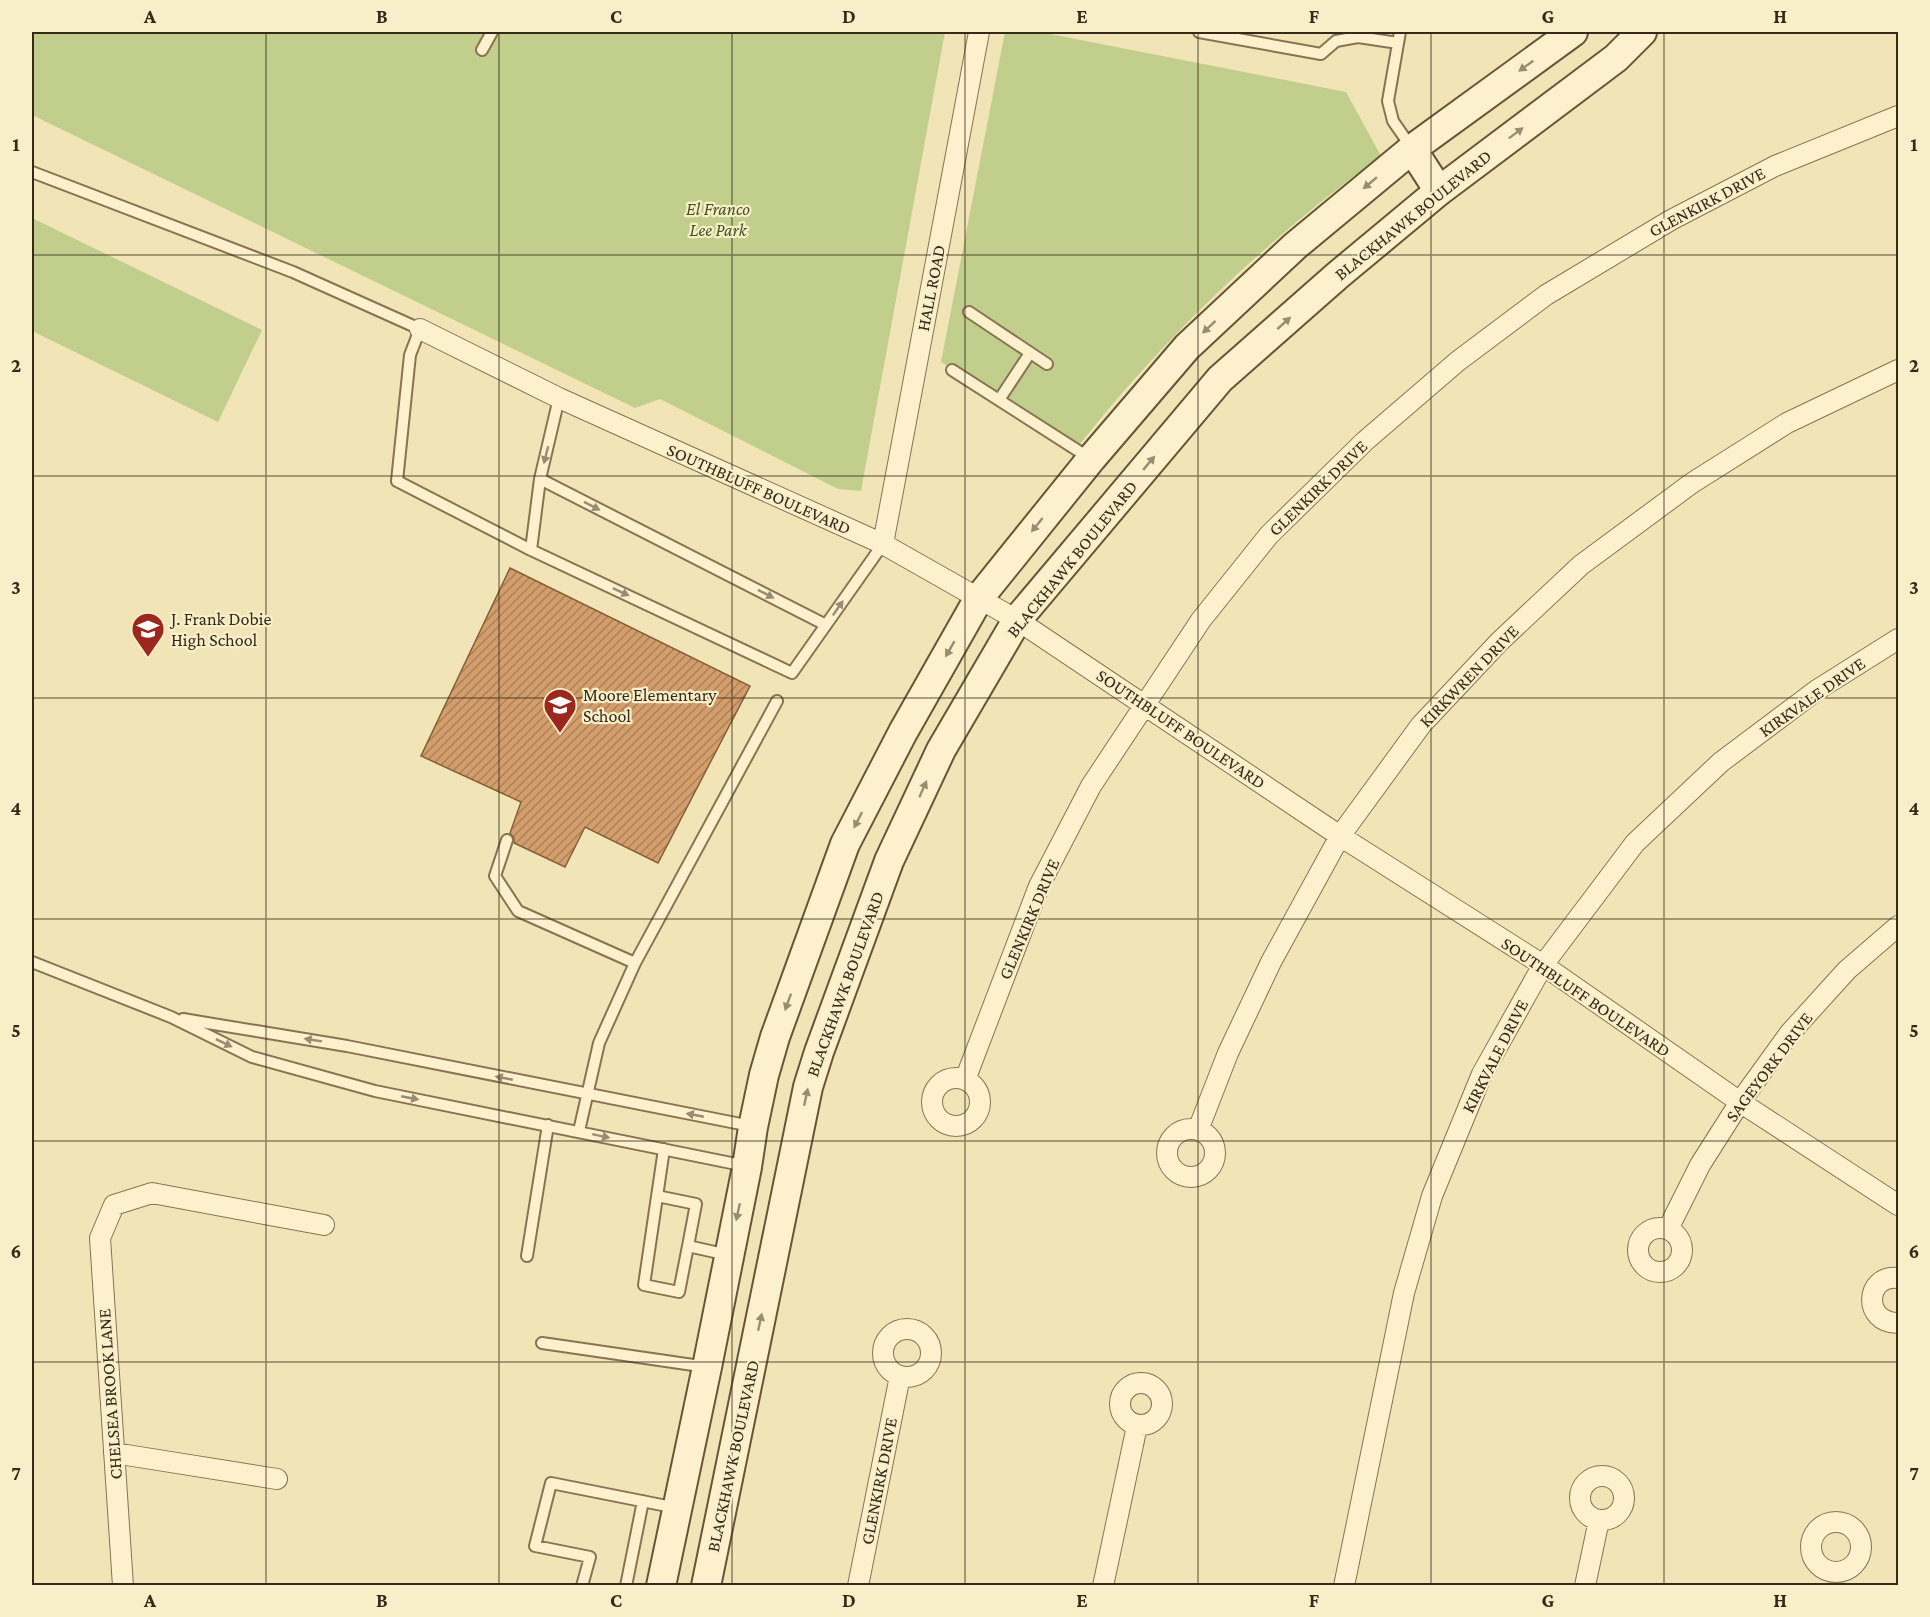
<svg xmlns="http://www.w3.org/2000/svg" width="1930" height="1617" viewBox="0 0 1930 1617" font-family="'Crimson Pro',serif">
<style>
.green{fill:#c2cf8c}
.building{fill:url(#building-hatch);stroke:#895e36;stroke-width:1.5}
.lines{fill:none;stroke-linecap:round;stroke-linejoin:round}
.lane-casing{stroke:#887352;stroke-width:14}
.street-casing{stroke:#887352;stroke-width:22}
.secondary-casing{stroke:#695436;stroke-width:32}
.lane{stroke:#fcf1cc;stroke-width:10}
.street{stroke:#fcf1cc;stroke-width:20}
.secondary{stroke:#fcf1cc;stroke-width:28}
.oneway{fill:#988d72}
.grid{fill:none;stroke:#352919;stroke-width:1.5;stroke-opacity:0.55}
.labels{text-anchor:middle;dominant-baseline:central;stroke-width:4.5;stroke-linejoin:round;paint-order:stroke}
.street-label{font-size:18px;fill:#352919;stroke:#f8eec8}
.park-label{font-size:18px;font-style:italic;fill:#41531e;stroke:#f8eec8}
.poi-label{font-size:18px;fill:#352919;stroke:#f8eec8;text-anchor:start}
.neatline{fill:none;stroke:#352919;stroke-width:2}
.grid-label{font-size:20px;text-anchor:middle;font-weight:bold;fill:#352919}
</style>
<defs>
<pattern id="building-hatch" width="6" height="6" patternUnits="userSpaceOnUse" patternTransform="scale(1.5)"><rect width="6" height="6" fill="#d39e6b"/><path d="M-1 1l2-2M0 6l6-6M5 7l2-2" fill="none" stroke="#ac8157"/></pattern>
</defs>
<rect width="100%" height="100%" fill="#f1e5b8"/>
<!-- green -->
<path class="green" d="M32 32H945L861 491 838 489 660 399 635 408 32 115Z
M1005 32H1040L1346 92 1381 156C1267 239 1163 338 1076 449L941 362Z
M32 218 262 330 218 422 32 331Z"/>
<!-- building -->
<path class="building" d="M510 568 750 686 658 863 585 827 565 867 514 843V838L510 833 521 802 421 756Z"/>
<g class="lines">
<!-- lane casing -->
<g class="lane-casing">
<path id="lane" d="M1199 32 1321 54 1336 41 1358 37 1398 43
M1400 32 1388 101 1393 121 1411 147
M482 50 492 32
M32 172 293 272 420 329 410 355 397 481 531 550
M969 312 1047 364
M952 370 1091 459
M559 398 540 479 531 550 792 673 883 544
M999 400 1030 353
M540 479 826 625
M507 840 495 876 518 911 635 963
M32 962 171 1017 252 1057 375 1091 746 1166
M183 1019 347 1046 751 1126
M579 1131 599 1043 635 963 777 701
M664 1149 644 1285 679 1292 688 1246 728 1255
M657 1196 696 1204 688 1246
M527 1256 548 1125
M542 1343 707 1367
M582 1586 590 1557 535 1546 551 1483 677 1508
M626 1586 643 1501"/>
</g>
<!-- street casing -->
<g class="street-casing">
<path id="street" d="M420 329 559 398 883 544 1017 620 1340 836 1543 965 1740 1102 1898 1205
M883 544 979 32
M932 1102a24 24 0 1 1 48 0a24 24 0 1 1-48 0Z
M965 1080 1039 886 1091 786 1201 620 1269 535 1365 441 1458 361 1546 295 1671 220 1775 166 1898 116
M1167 1153a24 24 0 1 1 48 0a24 24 0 1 1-48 0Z
M1198 1130 1228 1053 1271 962 1340 836 1421 725 1499 642 1581 565 1692 483 1787 423 1898 370
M1638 1250a22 22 0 1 1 44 0a22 22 0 1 1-44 0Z
M1668 1229 1700 1165 1740 1102 1789 1034 1847 970 1898 926
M1898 1278C1865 1274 1862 1323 1898 1323
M883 1353a24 24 0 1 1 48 0a24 24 0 1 1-48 0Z
M1120 1404a21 21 0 1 1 42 0a21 21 0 1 1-42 0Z
M114 1453 277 1479
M1580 1498a22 22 0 1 1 44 0a22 22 0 1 1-44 0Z
M1811 1547a25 25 0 1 1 50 0a25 25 0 1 1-50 0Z
M123 1586 100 1238 114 1205 152 1193 324 1225
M858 1586 900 1376
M1103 1586 1137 1426
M1344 1586 1404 1293 1432 1196 1482 1074 1543 965 1635 843 1721 762 1817 690 1898 639
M1585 1586 1599 1520"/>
</g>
<!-- secondary casing -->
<g class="secondary-casing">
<path id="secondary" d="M1412 149 1439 191
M661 1586 707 1367 747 1167 753 1127 764 1075 775 1037 845 844 903 732 979 598 1091 459 1187 347 1295 246 1412 149 1573 32
M706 1586 808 1087 819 1052 889 861 941 750 1017 620 1220 379 1338 275 1439 191 1616 58 1642 32"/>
</g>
<!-- lane -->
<use href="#lane" class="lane"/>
<!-- street -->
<use href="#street" class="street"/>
<!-- secondary -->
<use href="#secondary" class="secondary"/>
</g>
<!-- one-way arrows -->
<defs><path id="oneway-solid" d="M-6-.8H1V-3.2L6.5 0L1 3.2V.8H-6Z" transform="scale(1.5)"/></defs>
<g class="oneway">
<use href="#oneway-solid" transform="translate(1526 66) rotate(144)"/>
<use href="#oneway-solid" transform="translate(1516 133) rotate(-37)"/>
<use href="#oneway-solid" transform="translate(1370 183) rotate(140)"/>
<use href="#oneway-solid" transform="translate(1284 323) rotate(-42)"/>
<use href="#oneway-solid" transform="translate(1209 327) rotate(137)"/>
<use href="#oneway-solid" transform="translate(546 455) rotate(104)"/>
<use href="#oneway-solid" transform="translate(1149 463) rotate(-50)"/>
<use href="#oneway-solid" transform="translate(592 506) rotate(27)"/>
<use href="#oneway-solid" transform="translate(1037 525) rotate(129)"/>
<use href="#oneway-solid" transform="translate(621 592) rotate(25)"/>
<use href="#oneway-solid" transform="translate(766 594) rotate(27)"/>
<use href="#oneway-solid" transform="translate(838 608) rotate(-55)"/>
<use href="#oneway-solid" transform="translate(950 649) rotate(120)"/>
<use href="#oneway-solid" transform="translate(923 789) rotate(-66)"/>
<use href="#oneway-solid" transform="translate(858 820) rotate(117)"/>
<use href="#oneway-solid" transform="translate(788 1002) rotate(110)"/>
<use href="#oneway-solid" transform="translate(313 1040) rotate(-171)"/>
<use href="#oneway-solid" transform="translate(224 1043) rotate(26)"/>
<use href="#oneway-solid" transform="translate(504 1078) rotate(-169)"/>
<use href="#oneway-solid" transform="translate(806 1097) rotate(-78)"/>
<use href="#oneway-solid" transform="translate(410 1098) rotate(11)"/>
<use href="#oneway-solid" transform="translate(695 1115) rotate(-169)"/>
<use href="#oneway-solid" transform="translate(601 1136) rotate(12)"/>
<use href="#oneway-solid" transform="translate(738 1212) rotate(102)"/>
<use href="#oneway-solid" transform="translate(760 1322) rotate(-78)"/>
</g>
<!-- grid -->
<path class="grid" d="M266 32V1586M499 32V1586M732 32V1586M965 32V1586M1198 32V1586M1431 32V1586M1664 32V1586M32 255H1898M32 476H1898M32 698H1898M32 919H1898M32 1141H1898M32 1362H1898"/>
<!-- icons -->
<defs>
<g id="school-pin" transform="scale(1.725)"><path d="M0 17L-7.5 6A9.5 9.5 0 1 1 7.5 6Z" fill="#9b271e" stroke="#f8eec8"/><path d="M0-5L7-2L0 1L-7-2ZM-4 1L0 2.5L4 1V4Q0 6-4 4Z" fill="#fff"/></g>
</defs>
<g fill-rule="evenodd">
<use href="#school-pin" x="148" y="629"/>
<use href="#school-pin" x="560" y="705"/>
</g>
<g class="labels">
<!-- street labels -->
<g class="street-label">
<text transform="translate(1707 202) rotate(-28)">GLENKIRK DRIVE</text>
<text transform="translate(1413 215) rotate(-39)">BLACKHAWK BOULEVARD</text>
<text transform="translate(931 288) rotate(-79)">HALL ROAD</text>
<text transform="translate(1318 488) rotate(-44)">GLENKIRK DRIVE</text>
<text transform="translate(759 489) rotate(24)">SOUTHBLUFF BOULEVARD</text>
<text transform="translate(1072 559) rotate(-51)">BLACKHAWK BOULEVARD</text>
<text transform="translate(1469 676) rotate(-46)">KIRKWREN DRIVE</text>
<text transform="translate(1812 697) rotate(-35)">KIRKVALE DRIVE</text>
<text transform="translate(1181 729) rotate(34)">SOUTHBLUFF BOULEVARD</text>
<text transform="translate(1029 919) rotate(-67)">GLENKIRK DRIVE</text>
<text transform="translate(845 984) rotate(-70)">BLACKHAWK BOULEVARD</text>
<text transform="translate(1586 997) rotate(34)">SOUTHBLUFF BOULEVARD</text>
<text transform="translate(1495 1056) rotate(-63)">KIRKVALE DRIVE</text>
<text transform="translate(1769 1067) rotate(-53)">SAGEYORK DRIVE</text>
<text transform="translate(110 1394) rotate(-94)">CHELSEA BROOK LANE</text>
<text transform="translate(733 1456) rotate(-78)">BLACKHAWK BOULEVARD</text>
<text transform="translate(879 1481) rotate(-79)">GLENKIRK DRIVE</text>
</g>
<!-- park labels -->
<g class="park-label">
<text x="718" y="209">El Franco<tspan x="718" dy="21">Lee Park</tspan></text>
</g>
<!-- poi labels -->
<g class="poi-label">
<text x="171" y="619">J. Frank Dobie<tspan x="171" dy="21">High School</tspan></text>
<text x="583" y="695">Moore Elementary<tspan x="583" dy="21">School</tspan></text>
</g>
</g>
<!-- border -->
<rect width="1930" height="1617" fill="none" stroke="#f8eec8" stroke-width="66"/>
<rect x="33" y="33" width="1864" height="1551" class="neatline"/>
<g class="grid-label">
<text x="150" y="23">A</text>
<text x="382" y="23">B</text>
<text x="616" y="23">C</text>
<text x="849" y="23">D</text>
<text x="1082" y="23">E</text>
<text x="1314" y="23">F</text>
<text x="1548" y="23">G</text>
<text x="1780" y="23">H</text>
<text x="16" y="151">1</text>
<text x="1914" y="151">1</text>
<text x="16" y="372">2</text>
<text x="1914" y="372">2</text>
<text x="16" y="594">3</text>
<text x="1914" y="594">3</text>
<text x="16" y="815">4</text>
<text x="1914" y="815">4</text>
<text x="16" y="1037">5</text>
<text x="1914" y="1037">5</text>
<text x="16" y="1258">6</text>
<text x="1914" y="1258">6</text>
<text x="16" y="1480">7</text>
<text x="1914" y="1480">7</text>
<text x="150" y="1607">A</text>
<text x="382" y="1607">B</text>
<text x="616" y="1607">C</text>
<text x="849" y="1607">D</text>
<text x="1082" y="1607">E</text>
<text x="1314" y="1607">F</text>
<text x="1548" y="1607">G</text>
<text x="1780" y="1607">H</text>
</g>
</svg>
